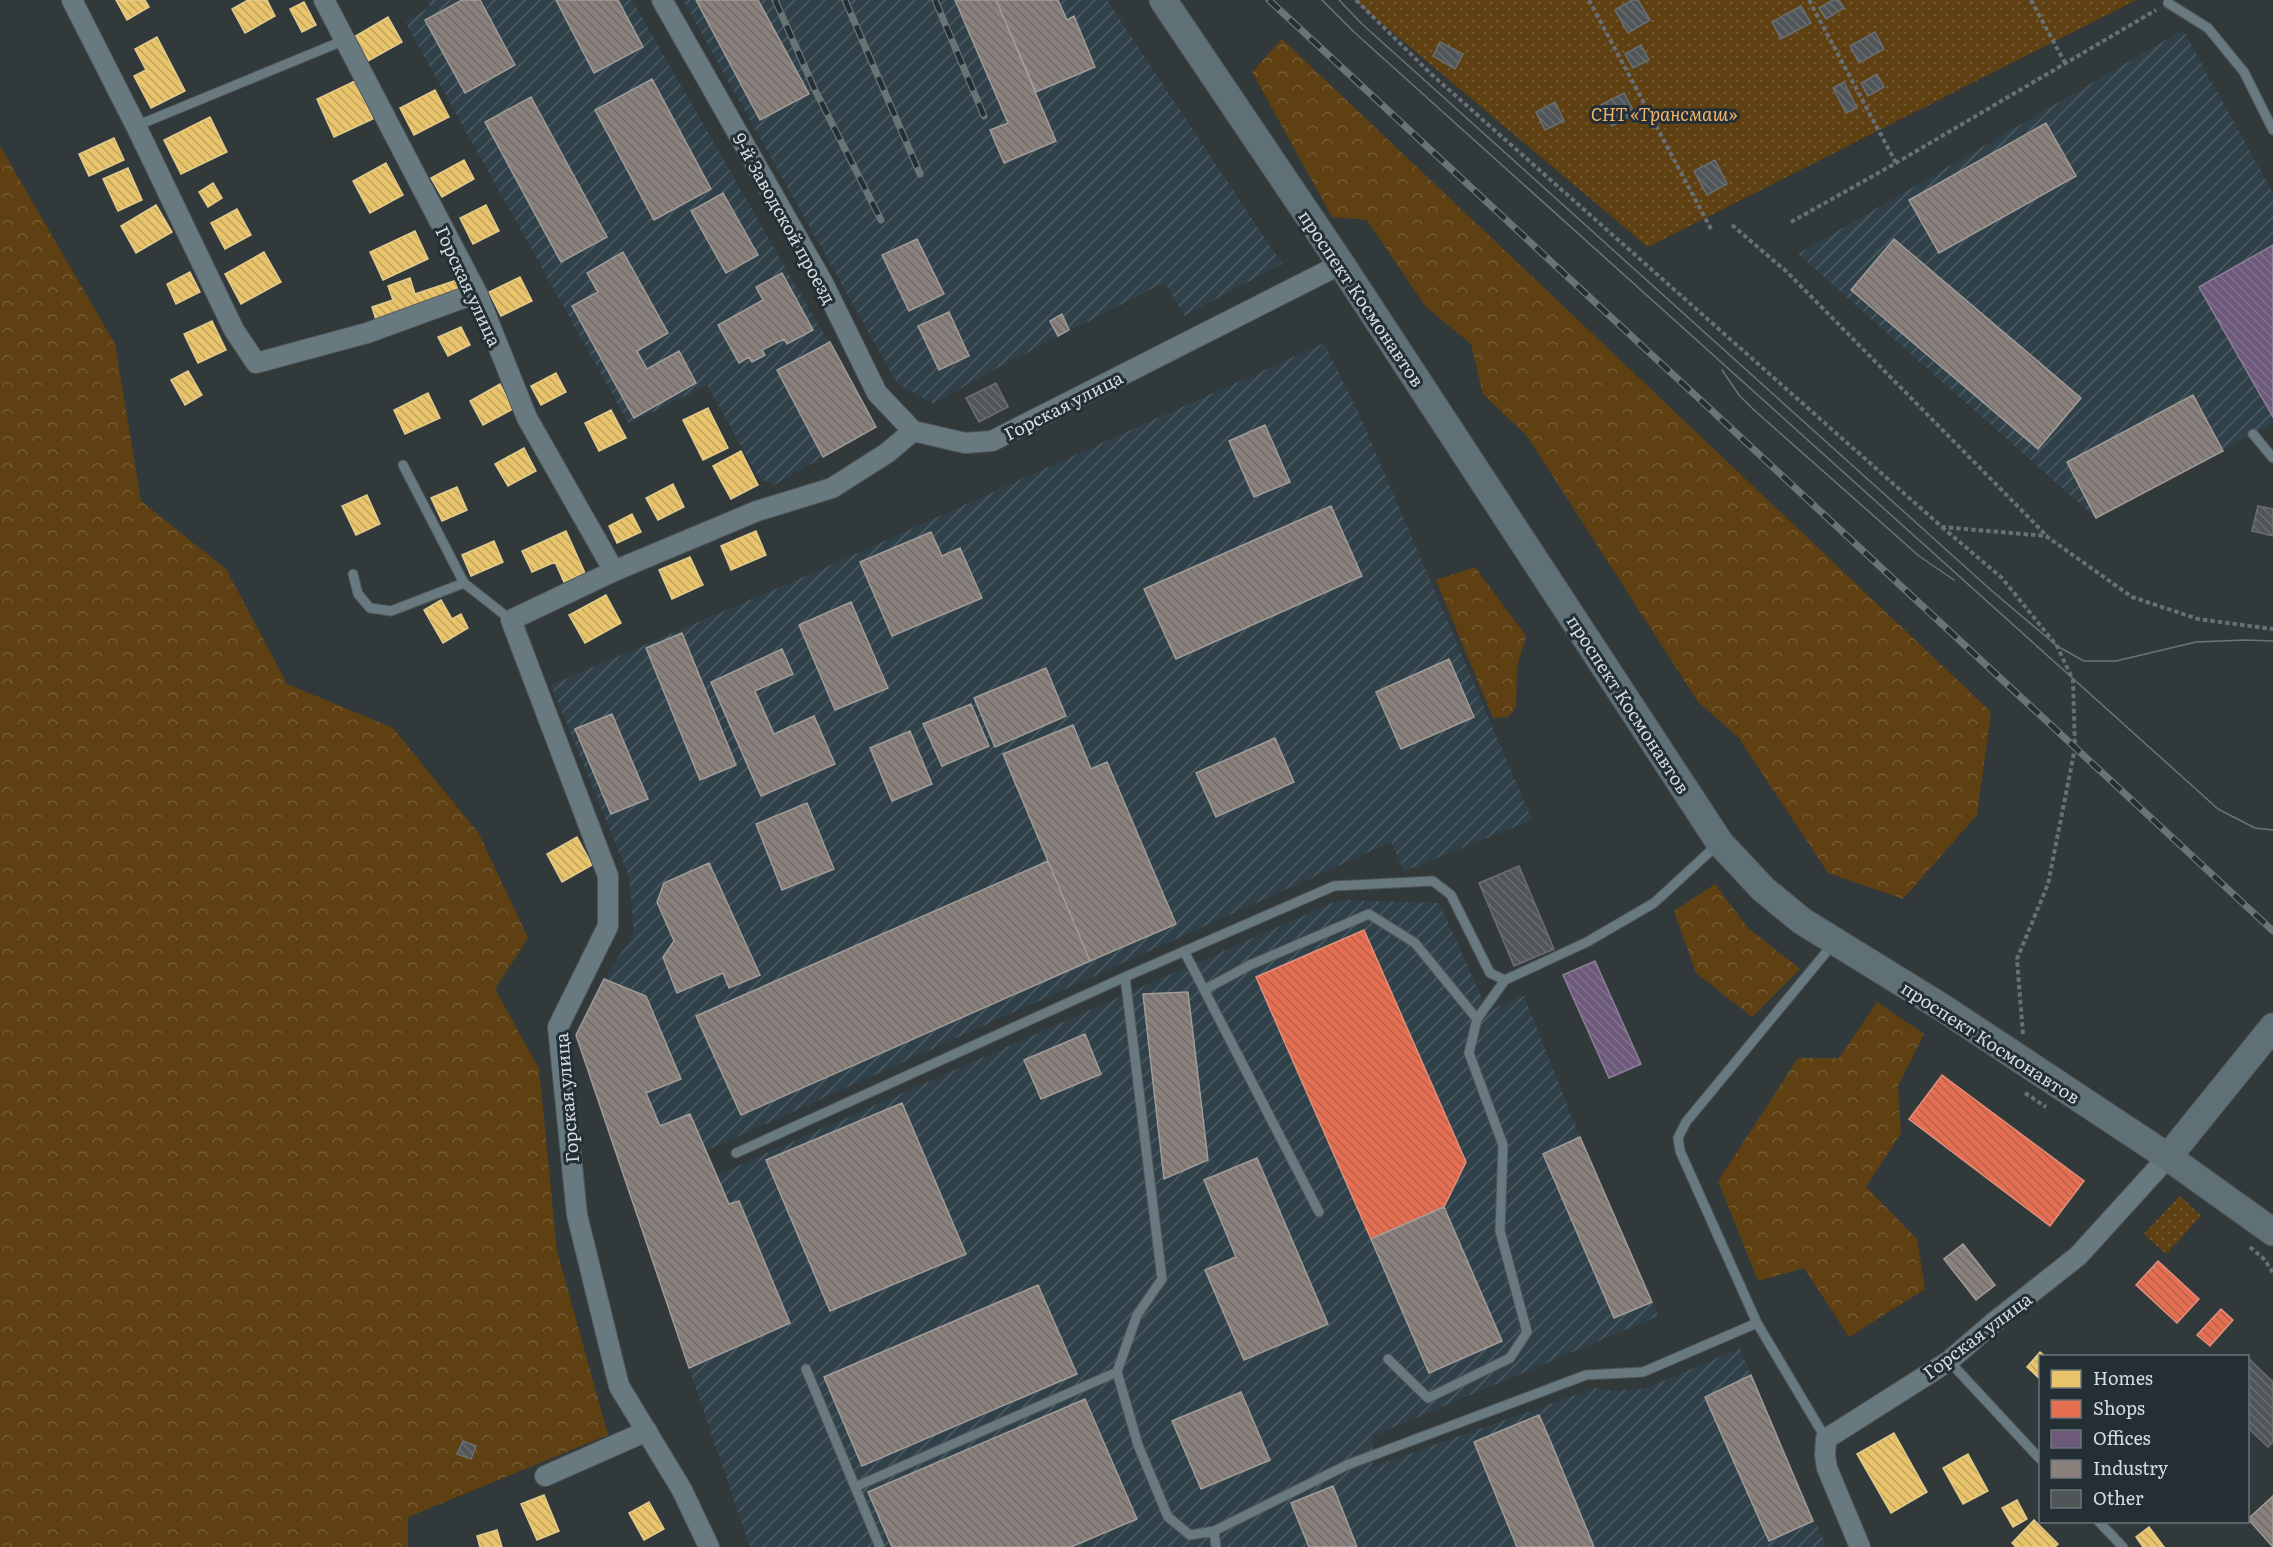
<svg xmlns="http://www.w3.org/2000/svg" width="2273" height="1547" viewBox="0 0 2273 1547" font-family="Literata,serif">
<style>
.industrial{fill:url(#industrial-furrows)}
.green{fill:url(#green-dots)}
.forest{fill:url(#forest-crowns)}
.homes{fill:url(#homes-back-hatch);stroke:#e3cb8d;stroke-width:1.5}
.shops{fill:url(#shops-back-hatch);stroke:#e2907c;stroke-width:1.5}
.offices{fill:url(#offices-back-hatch);stroke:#8c8099;stroke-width:1.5}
.industry{fill:url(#industry-back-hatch);stroke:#a09c9a;stroke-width:1.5}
.building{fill:url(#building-back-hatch);stroke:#6a6f72;stroke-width:1.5}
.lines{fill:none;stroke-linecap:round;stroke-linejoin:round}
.lane-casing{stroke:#505658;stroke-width:11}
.street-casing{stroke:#505658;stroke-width:22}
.secondary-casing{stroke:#505658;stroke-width:29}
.path{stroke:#667076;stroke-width:4;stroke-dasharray:4.5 3;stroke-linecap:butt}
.lane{stroke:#687980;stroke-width:9}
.street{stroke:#687980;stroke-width:20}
.secondary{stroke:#607077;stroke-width:27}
.tram{stroke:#697477;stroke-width:1.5}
.rail-casing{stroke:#697477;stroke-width:7}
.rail{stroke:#242f35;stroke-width:4.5;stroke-dasharray:14;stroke-linecap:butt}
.labels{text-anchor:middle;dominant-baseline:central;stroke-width:6;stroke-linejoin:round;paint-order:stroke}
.park-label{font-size:18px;font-style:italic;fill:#f3b46a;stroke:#242f35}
.street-label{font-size:18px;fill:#d5dce0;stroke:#242f35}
</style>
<defs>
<pattern id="industrial-furrows" width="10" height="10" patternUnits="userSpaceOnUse" patternTransform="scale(1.5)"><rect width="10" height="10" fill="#304149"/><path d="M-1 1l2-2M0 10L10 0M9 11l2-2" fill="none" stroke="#4d5c63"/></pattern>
<pattern id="green-dots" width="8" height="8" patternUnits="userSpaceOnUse" patternTransform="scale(1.5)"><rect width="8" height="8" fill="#5f4012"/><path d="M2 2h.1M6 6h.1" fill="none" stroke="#755b34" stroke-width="1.8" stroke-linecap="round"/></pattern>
<pattern id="forest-crowns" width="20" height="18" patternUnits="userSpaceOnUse" patternTransform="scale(1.5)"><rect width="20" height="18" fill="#5f4012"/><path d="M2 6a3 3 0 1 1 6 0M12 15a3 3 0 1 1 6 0" fill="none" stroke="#755b34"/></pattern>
<pattern id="homes-back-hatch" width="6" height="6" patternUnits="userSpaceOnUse" patternTransform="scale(1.5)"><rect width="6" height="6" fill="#e9c46a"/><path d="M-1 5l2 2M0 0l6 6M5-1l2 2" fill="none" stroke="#bfa460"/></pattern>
<pattern id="shops-back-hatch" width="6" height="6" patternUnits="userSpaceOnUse" patternTransform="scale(1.5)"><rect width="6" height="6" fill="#e76f51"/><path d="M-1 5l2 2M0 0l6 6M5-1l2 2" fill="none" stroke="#b5624d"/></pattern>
<pattern id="offices-back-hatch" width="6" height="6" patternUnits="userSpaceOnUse" patternTransform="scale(1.5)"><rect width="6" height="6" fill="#6d597a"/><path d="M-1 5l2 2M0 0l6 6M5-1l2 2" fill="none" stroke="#81708d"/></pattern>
<pattern id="industry-back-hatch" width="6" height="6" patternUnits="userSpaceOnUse" patternTransform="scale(1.5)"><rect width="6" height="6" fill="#8a817c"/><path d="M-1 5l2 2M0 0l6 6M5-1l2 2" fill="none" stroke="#706b68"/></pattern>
<pattern id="building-back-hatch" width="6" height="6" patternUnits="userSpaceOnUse" patternTransform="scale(1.5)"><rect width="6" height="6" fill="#505558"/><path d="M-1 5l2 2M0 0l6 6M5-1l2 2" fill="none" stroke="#686d70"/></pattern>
</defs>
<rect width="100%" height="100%" fill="#32393b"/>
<!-- industrial -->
<path class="industrial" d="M426 0H632L820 328 830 342 876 427 774 485 759 478 707 385 629 424 405 22 430 7Z
M683 0H1107L1282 264 1184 316 1165 282 988 373 934 404 897 383Z
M2183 30 2273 193V423L2096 518 1798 254Z
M1324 343 1361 418 1532 820 1404 871 1391 842 706 1151 690 1115 660 1126 646 1093 681 1078 646 997 604 979 634 934 629 877 551 685 824 568Z
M1339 900 1439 903 1488 1011 1524 996 1580 1137 1658 1316 1373 1436 1372 1467 1595 1388 1613 1391 1644 1389 1740 1348 1779 1443 1827 1547H750L689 1368 790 1323 740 1201 729 1204 717 1175Z"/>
<!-- green -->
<path class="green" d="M1354 0H2136L1648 247Z
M2180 1196 2201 1216 2166 1254 2144 1234Z"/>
<!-- forest -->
<path class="forest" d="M1282 39 1991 712 1977 815 1903 899 1828 873 1738 737 1698 702 1527 436 1483 394 1471 344 1425 306 1367 220 1332 217 1252 72Z
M0 146 115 344 141 501 226 569 287 684 393 728 479 834 528 938 495 989 539 1069 557 1251 608 1435 408 1517V1547H0Z
M1475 567 1526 636 1517 667 1516 707 1508 717 1493 718 1436 580Z
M1715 884 1748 928 1800 969 1752 1017 1696 973 1674 911Z
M1877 1002 1924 1034 1898 1086 1901 1133 1866 1187 1917 1239 1925 1289 1849 1337 1804 1268 1758 1281 1718 1181 1798 1058H1839Z"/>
<!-- homes -->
<path class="homes" d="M116 0H145L149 7 127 20Z
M248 0H267L275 16 245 33 232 9Z
M304 2 316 25 302 32 290 9Z
M388 17 402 42 368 61 354 37Z
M157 37 185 91 151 108 134 76 146 70 135 49Z
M355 81 373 119 334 137 317 99Z
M435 90 449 117 414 135 400 108Z
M210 117 227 152 181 174 164 140Z
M114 138 124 160 89 176 79 154Z
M464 160 474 179 442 197 431 178Z
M386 163 403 195 370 213 353 181Z
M128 168 142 200 118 211 103 179Z
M213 183 222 198 208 207 199 192Z
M156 205 172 232 136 253 121 226Z
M486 205 499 231 473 244 460 218Z
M237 209 251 235 225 249 211 223Z
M415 231 428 259 383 280 370 252Z
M264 252 281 282 241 304 225 274Z
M190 272 200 292 176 304 167 284Z
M520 277 532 301 501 316 489 292Z
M410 278 415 294 457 280 461 295 377 323 372 307 393 300 388 286Z
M212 321 226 350 198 363 184 334Z
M461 327 470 345 448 356 438 337Z
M188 371 202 395 185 405 171 380Z
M556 373 566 392 541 405 531 386Z
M500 384 513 409 483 425 470 401Z
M428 393 440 418 405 434 394 410Z
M708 408 728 448 703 460 683 420Z
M611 410 626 438 599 451 585 423Z
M524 448 536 471 508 486 495 464Z
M741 451 758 485 731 499 713 466Z
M673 484 684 507 658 520 646 498Z
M457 487 467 510 442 521 431 498Z
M367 495 380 524 356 535 342 506Z
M632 514 641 532 617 543 609 526Z
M566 531 585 573 564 582 555 562 532 572 522 551Z
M756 531 766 555 731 570 721 546Z
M494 541 503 562 471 576 462 555Z
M690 557 703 585 672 599 659 570Z
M606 595 621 623 585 643 569 615Z
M441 600 452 619 461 614 468 628 443 643 424 610Z
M577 837 592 865 562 882 547 854Z
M2040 1352 2045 1356H2040V1379L2027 1367Z
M1894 1433 1927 1492 1891 1513 1857 1454Z
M1968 1454 1988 1491 1963 1504 1943 1468Z
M544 1495 559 1531 537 1540 521 1504Z
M2017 1500 2027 1519 2013 1527 2002 1508Z
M649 1502 664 1529 644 1540 629 1513Z
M2034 1520 2058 1544 2055 1547H2016L2012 1543Z
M2149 1527 2164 1547H2143L2136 1537Z
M497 1530 502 1547H480L477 1536Z"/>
<!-- shops -->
<path class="shops" d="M1364 930 1466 1162 1444 1207 1371 1239 1256 977Z
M1942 1075 2084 1181 2050 1226 1909 1119Z
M2158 1261 2199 1299 2177 1323 2136 1285Z
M2221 1309 2233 1320 2210 1346 2197 1335Z"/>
<!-- offices -->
<path class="offices" d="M2273 245V417L2199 287Z
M1595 961 1641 1064 1609 1078 1563 975Z"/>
<!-- industry -->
<path class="industry" d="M462 0H480L515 65 465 93 425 20Z
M556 0H618L643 47 594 73Z
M696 0H758L809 94 760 120Z
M955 0H996L1056 141 1004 163 990 130 1008 123Z
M996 0H1058L1067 20 1074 16 1095 67 1036 92Z
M652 79 711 189 654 220 595 110Z
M531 97 607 237 561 262 485 122Z
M2046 123 2076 176 1939 253 1909 200Z
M723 193 758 255 726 273 691 211Z
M917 239 944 294 909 311 882 255Z
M1894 239 2081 398 2038 449 1851 290Z
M623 252 668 333 637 351 647 369 679 351 696 383 634 418 572 306 598 292 587 273Z
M782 273 813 330 787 344 784 339 762 350 765 355 752 362 749 357 739 363 718 325 763 300 756 287Z
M949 312 969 356 939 370 918 326Z
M1062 314 1069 330 1058 336 1050 321Z
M830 342 876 427 823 457 777 370Z
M2193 395 2223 451 2096 518 2067 462Z
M1265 425 1290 482 1254 497 1229 441Z
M1331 506 1362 576 1176 659 1144 589Z
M931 532 942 556 960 548 982 598 892 636 860 562Z
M851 602 888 688 835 710 799 625Z
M682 633 736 765 700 780 646 648Z
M782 649 793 674 755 691 774 734 814 716 835 764 761 796 711 682Z
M1449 659 1474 717 1401 749 1376 692Z
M1046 668 1066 716 995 747 974 698Z
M971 704 989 746 942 766 923 724Z
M612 714 648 799 611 814 575 729Z
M1073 725 1091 769 1107 762 1176 924 1090 961 1003 754Z
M910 731 932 784 892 801 870 748Z
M1275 738 1294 782 1216 817 1196 773Z
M807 803 834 869 782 890 756 824Z
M1048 861 1090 961 741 1115 696 1016Z
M709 863 760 975 729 988 723 973 677 993 663 957 674 941 657 902 664 883Z
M604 979 646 996 681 1079 646 1093 660 1126 690 1114 729 1204 739 1201 790 1323 689 1368 576 1035Z
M1188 992 1208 1160 1164 1179 1143 994Z
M1085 1034 1101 1074 1041 1099 1024 1060Z
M902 1103 966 1254 830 1311 766 1160Z
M1580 1137 1652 1302 1614 1318 1543 1154Z
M1257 1158 1328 1324 1244 1360 1205 1270 1236 1257 1204 1180Z
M1444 1207 1502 1341 1429 1373 1371 1239Z
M1963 1244 1995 1285 1976 1300 1944 1259Z
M1038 1285 1077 1374 862 1466 824 1377Z
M1751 1375 1813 1521 1769 1541 1705 1397Z
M1241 1392 1270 1460 1201 1489 1172 1421Z
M1085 1399 1137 1519 1071 1547H892L868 1492Z
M1539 1415 1550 1440 1594 1547H1517L1474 1442Z
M1333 1486 1357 1547H1309L1291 1503Z
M2273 1496V1547L2248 1519Z"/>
<!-- building -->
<path class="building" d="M1632 0H1638L1650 20 1628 33 1615 10Z
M1833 0H1839L1844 8 1826 19 1819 8Z
M1801 6 1811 23 1781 39 1772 22Z
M1875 32 1884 49 1859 63 1850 46Z
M1440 42 1463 54 1455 69 1433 56Z
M1641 45 1649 60 1633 68 1625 54Z
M1877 74 1884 87 1868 96 1861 83Z
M1844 82 1857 108 1846 113 1833 88Z
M1624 93 1635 114 1612 126 1601 105Z
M1555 102 1564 121 1545 130 1536 112Z
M1715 160 1727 184 1707 195 1694 171Z
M996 383 1008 407 979 422 966 398Z
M2258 506 2273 509V536L2252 531Z
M1519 866 1554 949 1514 966 1479 883Z
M2248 1358 2273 1382V1442L2268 1447 2248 1428Z
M463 1441 476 1446 471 1459 457 1454Z"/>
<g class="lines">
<!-- lane casing -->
<g class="lane-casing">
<path id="lane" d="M2168 3 2208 28 2244 72 2273 130
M136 126 345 40
M2253 434 2273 458
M403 465 464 583 511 620
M353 574 358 594 370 608 391 611 464 583
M1184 951 1319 1212
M1125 977 1162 1279 1137 1315 1117 1372 1138 1445 1168 1517 1190 1535 1214 1531
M1204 990 1250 965 1369 914 1415 943 1477 1019
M736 1153 1125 977 1334 886 1433 881 1451 895 1490 973 1505 980 1587 942 1654 903 1718 844
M1388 1359 1428 1398 1510 1358 1527 1332 1500 1231 1503 1145 1469 1053 1477 1019 1505 980
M1949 1361 2040 1459
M806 1369 880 1547
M1826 1439 1757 1323 1680 1151 1678 1138 1686 1122 1833 944
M855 1487 1117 1372
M2099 1522 2123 1547
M1216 1547 1214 1531 1347 1465 1586 1375 1643 1372 1757 1323"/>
</g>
<!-- street casing -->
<g class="street-casing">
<path id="street" d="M72 0 136 126 234 330 256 363 367 333 477 293
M324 0 477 293 527 418 614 571
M662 0 823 283 877 393 913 431
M913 431 965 443 992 441 1341 264
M545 1476 647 1431
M709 1547 682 1490 619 1386 577 1215 558 1027 608 926V876L511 620 614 571 757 511 832 488 887 453 913 431
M1860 1547 1827 1468 1825 1455 1826 1439 1949 1361 1993 1323 2078 1256 2168 1157"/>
</g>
<!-- secondary casing -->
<g class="secondary-casing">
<path id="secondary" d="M1163 0 1341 264 1720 843 1763 889 1802 921 1943 1008 2168 1157 2273 1232
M2168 1157 2273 1027"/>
</g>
<!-- path -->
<path class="path" d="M1356 0 1430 73 1942 527 2046 536 2132 597 2198 619 2273 629
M1589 0 1711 229
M1809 0 1896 163
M2031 0 2065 63
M1791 222 1896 163 2156 10
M1732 225 1787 272 2046 535
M1942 527 2002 578 2057 646 2073 680 2075 748 2048 884 2017 959 2023 1035
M2025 1093 2046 1107
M2250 1247 2265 1260 2273 1273"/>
<!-- lane -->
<use href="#lane" class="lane"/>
<!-- street -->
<use href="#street" class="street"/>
<!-- secondary -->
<use href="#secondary" class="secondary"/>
<!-- tram -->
<path class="tram" d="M1322 0 1354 32 2218 809 2255 828 2273 830
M1339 0 1362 24 1992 591 2057 646 2084 661H2116L2196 642 2244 640 2273 641
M1722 370 1739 395 1753 409 1919 556 1954 580"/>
<!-- rail casing -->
<g class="rail-casing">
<path id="rail" d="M775 0 815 90 881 220
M845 0 920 174
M935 0 984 116
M1269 0 2273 931"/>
</g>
<!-- rail -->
<use href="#rail" class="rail"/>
</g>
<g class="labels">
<!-- park labels -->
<g class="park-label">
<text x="1664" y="113">СНТ «Трансмаш»</text>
</g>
<!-- street labels -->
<g class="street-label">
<text transform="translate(785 218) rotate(61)">9-й Заводской проезд</text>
<text transform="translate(469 286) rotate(65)">Горская улица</text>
<text transform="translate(1362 298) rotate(56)">проспект Космонавтов</text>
<text transform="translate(1063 405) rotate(-27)">Горская улица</text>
<text transform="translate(1629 704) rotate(57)">проспект Космонавтов</text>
<text transform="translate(1991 1042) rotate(33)">проспект Космонавтов</text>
<text transform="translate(566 1098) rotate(-95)">Горская улица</text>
<text transform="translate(1977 1335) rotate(-37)">Горская улица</text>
</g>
</g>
<!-- legend -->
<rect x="2039" y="1355" width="210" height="168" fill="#242f35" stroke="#6b7479" stroke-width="1.5"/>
<rect x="2051" y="1370" width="30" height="18" fill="#e9c46a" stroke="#6b7479" stroke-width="1.5"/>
<text x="2093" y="1385" font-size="18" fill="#d5dce0">Homes</text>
<rect x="2051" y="1400" width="30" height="18" fill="#e76f51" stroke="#6b7479" stroke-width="1.5"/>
<text x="2093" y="1415" font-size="18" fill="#d5dce0">Shops</text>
<rect x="2051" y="1430" width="30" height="18" fill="#6d597a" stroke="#6b7479" stroke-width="1.5"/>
<text x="2093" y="1445" font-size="18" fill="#d5dce0">Offices</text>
<rect x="2051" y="1460" width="30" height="18" fill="#8a817c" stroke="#6b7479" stroke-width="1.5"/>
<text x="2093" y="1475" font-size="18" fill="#d5dce0">Industry</text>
<rect x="2051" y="1490" width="30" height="18" fill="#505558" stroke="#6b7479" stroke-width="1.5"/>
<text x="2093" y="1505" font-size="18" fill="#d5dce0">Other</text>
</svg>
